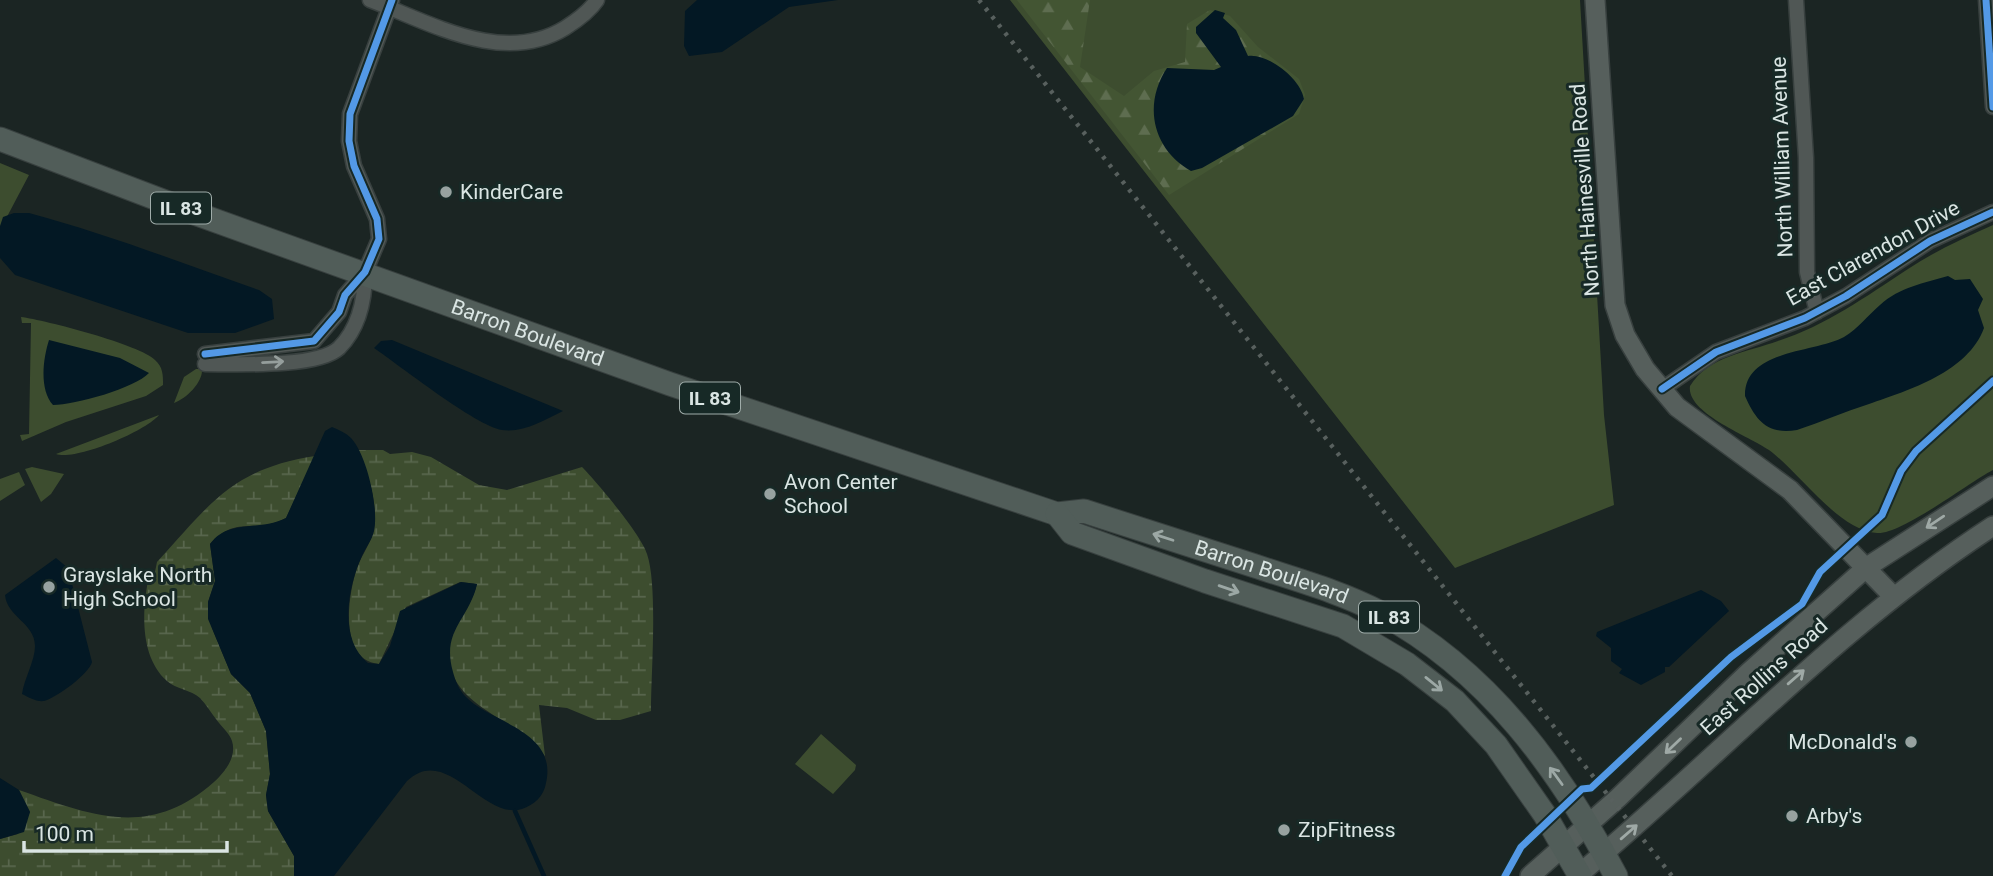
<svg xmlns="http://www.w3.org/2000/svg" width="1993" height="876" viewBox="0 0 1993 876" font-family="Roboto,sans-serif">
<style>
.green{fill:#3d4d2f}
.forest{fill:url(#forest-firs)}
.wetland{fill:url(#wetland-marsh)}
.water{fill:#031824}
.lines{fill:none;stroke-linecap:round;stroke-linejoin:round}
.stream{stroke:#031824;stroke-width:4.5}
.minor-casing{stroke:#38403f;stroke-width:17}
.secondary-casing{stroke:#38403f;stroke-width:22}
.primary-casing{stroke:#38403f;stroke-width:25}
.minor{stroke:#505755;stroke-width:14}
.secondary{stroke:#565f5c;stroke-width:19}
.primary{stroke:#515d59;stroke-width:23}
.rail{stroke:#58605e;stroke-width:4.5;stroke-dasharray:3.5 7;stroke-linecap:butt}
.cycleway-casing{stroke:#172926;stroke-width:11}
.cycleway{stroke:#5399e6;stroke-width:7}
.oneway{stroke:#959e9c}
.oneway2{stroke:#9fa9a6}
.oneway3{stroke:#9ca8a5}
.poi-dot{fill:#97a2a0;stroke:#172926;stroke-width:2.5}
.labels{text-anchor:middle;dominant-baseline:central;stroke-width:6;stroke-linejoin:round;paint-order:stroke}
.shield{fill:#172926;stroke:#a0adaa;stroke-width:2}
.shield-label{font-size:19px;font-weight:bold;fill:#dae5e3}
.street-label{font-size:21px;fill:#dae5e3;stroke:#172926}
.poi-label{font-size:21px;fill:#dae5e3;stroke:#172926;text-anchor:start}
</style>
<defs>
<pattern id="forest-firs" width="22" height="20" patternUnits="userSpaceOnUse" patternTransform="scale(1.75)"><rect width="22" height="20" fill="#435533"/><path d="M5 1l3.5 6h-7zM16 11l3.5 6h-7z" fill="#5e6d50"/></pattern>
<pattern id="wetland-marsh" width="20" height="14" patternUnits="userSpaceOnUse" patternTransform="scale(1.75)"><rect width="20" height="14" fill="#3d4d2f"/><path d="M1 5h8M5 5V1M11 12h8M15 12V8" fill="none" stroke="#58664d"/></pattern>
</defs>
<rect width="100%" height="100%" fill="#1b2523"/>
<!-- green -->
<path class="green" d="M1010 0H1580L1604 415 1614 505 1455 568Z
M0 163 29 175 0 230Z
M1993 225V470C1968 483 1901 535 1877 533 1839 531 1799 472 1769 450 1749 436 1686 413 1690 386 1708 356 1748 352 1778 341 1827 325 1865 297 1908 269 1935 251 1964 238 1993 225Z
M21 317C45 320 141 345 155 360 163 367 163 375 163 385L146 396 66 422 22 441 20 435 29 434 31 323H22Z
M196 369H202C203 382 187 398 174 403L184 377Z
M159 415C146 431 76 461 56 454Z
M32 467 64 474 51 494 41 502 25 469Z
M19 472 25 485 0 501V479Z
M821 734 856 765 855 770 833 794 795 764Z"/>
<!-- forest -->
<path class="forest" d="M1017 0H1090L1080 67 1124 96 1154 71 1185 62 1187 24 1210 10 1230 16 1258 47 1299 79 1305 95 1299 114 1169 195Z"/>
<!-- wetland -->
<path class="wetland" d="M358 450H383L390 454 412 452 431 457 479 485 507 490 582 467C597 482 642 536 647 554 658 586 651 673 651 711L620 720H596L567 708 539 705 545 756C513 713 441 707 449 642 452 622 472 607 477 584L460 582 406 607 379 664C338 660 348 595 357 568 362 554 372 542 374 528 378 502 368 474 358 450Z
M315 456 286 518C254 535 237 514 210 544L215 581 208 602 212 628 231 674 250 693 266 731 270 774 266 795 268 811 294 856V876H0V839L18 834 30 812 19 790C90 815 149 840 214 782 225 772 237 757 232 741 230 734 221 726 216 719 211 713 206 704 200 698 191 690 176 689 167 681 139 656 142 609 149 576L155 572 157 562C211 503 232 469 315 456Z"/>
<!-- water -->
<path class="water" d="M697 0H838L789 7 722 52 689 56 684 46 685 11Z
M1215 10 1225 13 1223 18 1236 30 1248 56C1268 53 1301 79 1304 99L1293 116 1202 168 1191 171C1152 149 1143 104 1167 68L1214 70 1221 67 1196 33V27Z
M14 213H29C107 234 182 263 259 290L272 299 274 319 235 333H188L15 275 0 258V226L3 217Z
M1948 276 1955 280 1970 279 1983 299 1978 310 1984 328C1968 372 1909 390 1869 404 1844 412 1821 422 1797 430 1768 435 1756 421 1745 396 1744 349 1815 353 1844 337 1859 328 1867 316 1880 305 1900 287 1924 283 1948 276Z
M49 340 120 358 149 373C135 388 75 405 53 405 39 389 43 359 49 340Z
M392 340 563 411C544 420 524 433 502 430 476 426 399 365 374 348L381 341Z
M332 427C339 430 346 433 351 438 367 455 379 509 374 531 372 540 366 547 362 556 348 586 338 639 368 663L379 664 390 646 400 611 461 582 477 584C469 620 441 630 453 672 455 680 459 690 465 696 490 723 558 730 546 783 544 796 534 805 522 809 483 821 447 743 407 781L334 876H294V856L268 811 266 795 270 774 266 731 250 693 231 674 208 619V602L215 581 210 544C229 518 259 532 286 518L325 431Z
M56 558 68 568 92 662C89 674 56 698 44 701 36 702 28 697 22 694 24 679 35 661 35 646 35 623 7 617 5 595Z
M1701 590 1721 601 1729 611 1669 667H1665V672L1641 685 1619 673 1622 669 1611 661V648L1596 636 1597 632Z
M0 778 19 790 30 812 24 832 0 839Z"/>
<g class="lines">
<!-- stream -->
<path class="stream" d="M515 811 544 876"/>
<!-- minor casing -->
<g class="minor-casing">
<path id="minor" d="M370 0C431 23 503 66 565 28 576 21 589 12 597 0
M1796 0 1806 158 1807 272 1817 312
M1986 0 1993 107
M205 354 314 341 339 312 345 295 365 272 379 239 377 219 354 166 349 141 350 114 392 0
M205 364C234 364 318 368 339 348 360 327 365 299 365 272
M1662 389 1716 352 1805 318 1846 296 1930 241 1993 212"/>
</g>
<!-- secondary casing -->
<g class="secondary-casing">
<path id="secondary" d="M1595 0 1615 305 1625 335 1645 369 1677 407 1790 490 1893 596
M1530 876 1618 798 1748 673 1867 567 1993 486
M1577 876C1717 759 1839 626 1993 526"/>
</g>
<!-- primary casing -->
<g class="primary-casing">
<g id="primary">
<path id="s1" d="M0 139 197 214 670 384 1057 514 1084 511C1141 529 1198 548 1255 566 1297 580 1341 592 1379 612 1488 670 1560 770 1616 876"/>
<path d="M1057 514 1072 533 1205 581 1343 626 1407 664 1455 701 1496 745 1545 815 1580 876"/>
</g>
</g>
<!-- minor -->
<use href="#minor" class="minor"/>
<!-- secondary -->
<use href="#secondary" class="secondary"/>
<!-- primary -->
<use href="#primary" class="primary"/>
<!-- rail -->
<path class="rail" d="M979 0 1672 876"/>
<!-- cycleway casing -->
<g class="cycleway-casing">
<path id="cycleway" d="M1986 0 1993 107
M205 354 314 341 339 312 345 295 365 272 379 239 377 219 354 166 349 141 350 114 392 0
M1662 389 1716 352 1805 318 1846 296 1930 241 1993 212
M1505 876 1521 847 1582 789 1591 788 1731 657 1802 604 1820 572 1882 515 1901 471 1916 451 1993 381"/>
</g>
<!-- cycleway -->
<use href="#cycleway" class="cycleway"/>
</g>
<!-- one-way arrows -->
<defs><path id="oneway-shaft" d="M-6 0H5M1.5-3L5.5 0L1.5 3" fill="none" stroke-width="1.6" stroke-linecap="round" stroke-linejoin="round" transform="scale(1.75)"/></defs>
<use class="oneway" href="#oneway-shaft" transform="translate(273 362) rotate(-3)"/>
<g class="oneway2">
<use href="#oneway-shaft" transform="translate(1935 522) rotate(146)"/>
<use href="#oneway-shaft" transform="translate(1796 677) rotate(-41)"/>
<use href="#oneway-shaft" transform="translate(1673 746) rotate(136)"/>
<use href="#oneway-shaft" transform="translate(1629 832) rotate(-41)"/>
</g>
<g class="oneway3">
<use href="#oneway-shaft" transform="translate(1163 537) rotate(-162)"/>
<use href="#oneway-shaft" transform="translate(1229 589) rotate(19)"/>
<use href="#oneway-shaft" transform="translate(1434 684) rotate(39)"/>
<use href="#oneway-shaft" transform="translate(1556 776) rotate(-126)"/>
</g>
<!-- markers -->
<g class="poi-dot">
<circle cx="446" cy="192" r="7"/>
<circle cx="770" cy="494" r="7"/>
<circle cx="49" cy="587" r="7"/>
<circle cx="1911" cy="742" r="7"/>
<circle cx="1792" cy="816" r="7"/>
<circle cx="1284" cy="830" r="7"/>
</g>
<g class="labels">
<!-- shield labels -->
<g class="shield">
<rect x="151" y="192.5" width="60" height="31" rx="5"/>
<rect x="680" y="382.5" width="60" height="31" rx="5"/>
<rect x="1359" y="601.5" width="60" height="31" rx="5"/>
</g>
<g class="shield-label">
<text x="181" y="208">IL 83</text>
<text x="710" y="398">IL 83</text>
<text x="1389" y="617">IL 83</text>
</g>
<!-- street labels -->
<g class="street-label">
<text transform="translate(1782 157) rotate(-92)">North William Avenue</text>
<text transform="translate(1585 190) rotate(-94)">North Hainesville Road</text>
<text transform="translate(1873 253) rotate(-29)">East Clarendon Drive</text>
<text stroke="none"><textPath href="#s1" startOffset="562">Barron Boulevard</textPath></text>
<text stroke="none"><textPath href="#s1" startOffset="1346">Barron Boulevard</textPath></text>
<text transform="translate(1764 677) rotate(-42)">East Rollins Road</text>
</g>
<!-- poi labels -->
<g class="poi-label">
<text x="460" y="192">KinderCare</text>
<text x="784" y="482">Avon Center<tspan x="784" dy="24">School</tspan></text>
<text x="63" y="575">Grayslake North<tspan x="63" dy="24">High School</tspan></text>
<text x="1897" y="742" text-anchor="end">McDonald's</text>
<text x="1806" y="816">Arby's</text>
<text x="1298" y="830">ZipFitness</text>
</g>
</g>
<!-- scale -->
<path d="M24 841v10h203v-10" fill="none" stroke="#dae5e3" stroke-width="3.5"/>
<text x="35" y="841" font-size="21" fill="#dae5e3" stroke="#172926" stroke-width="5" paint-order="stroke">100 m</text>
</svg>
